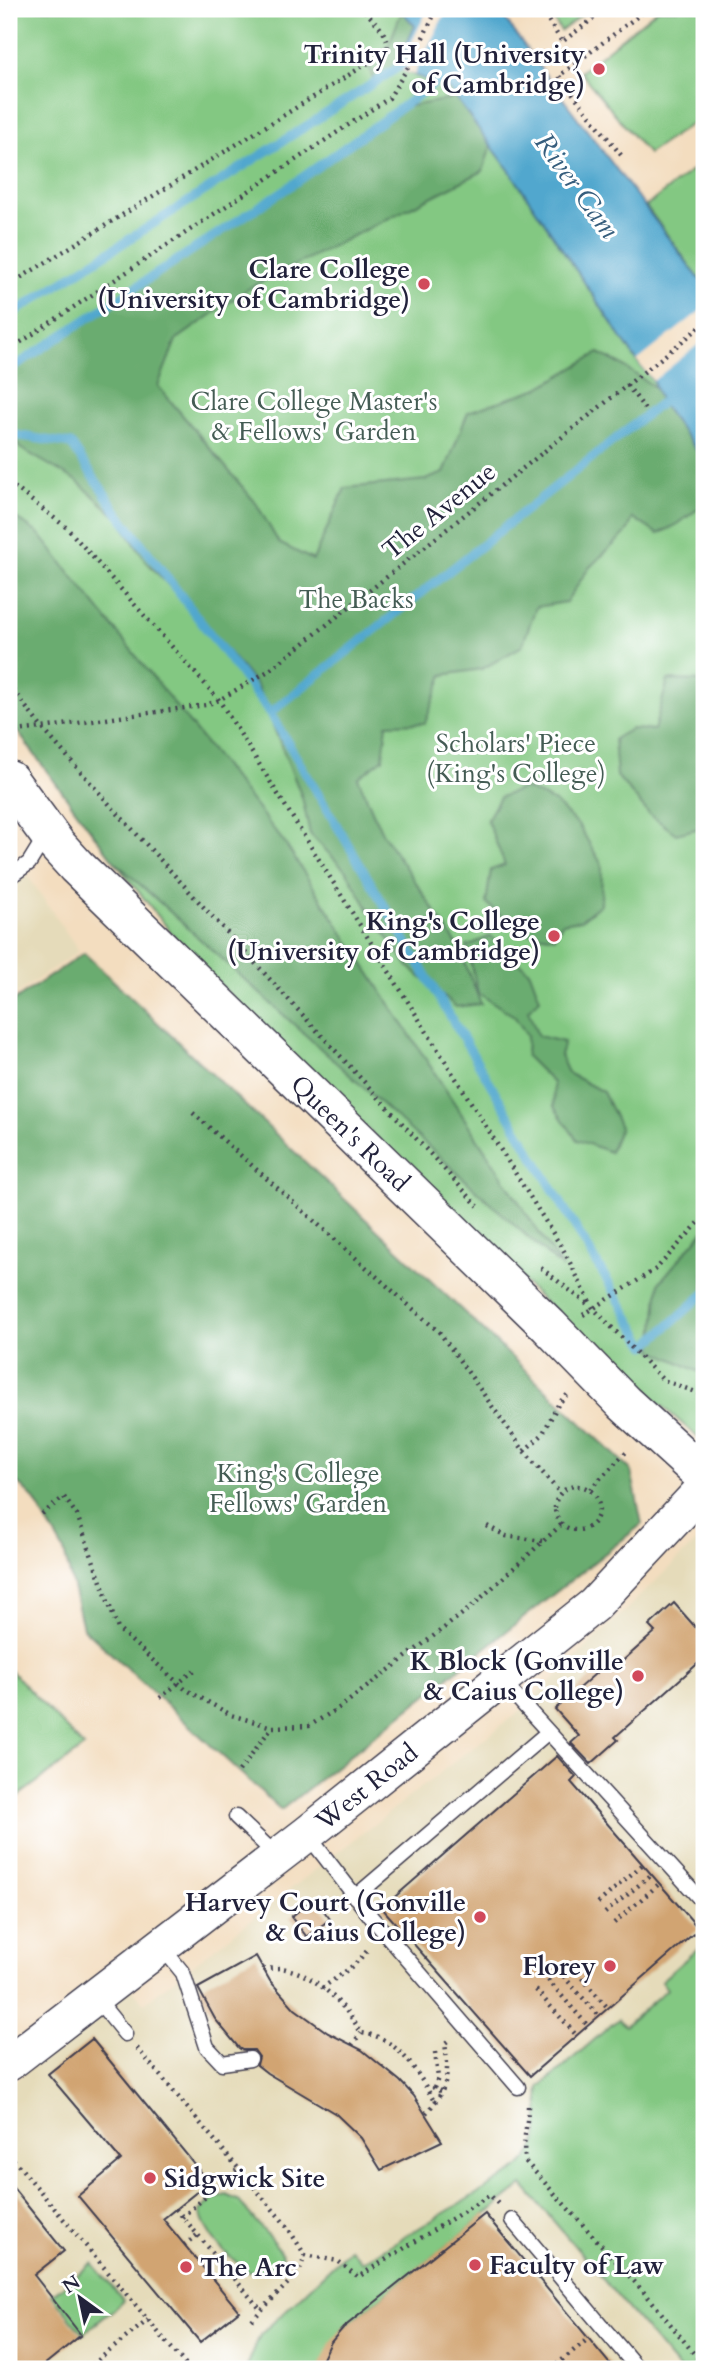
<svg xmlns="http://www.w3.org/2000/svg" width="713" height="2378" viewBox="0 0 713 2378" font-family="Cardo,serif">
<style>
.built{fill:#e5dbba}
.green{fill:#83c882;stroke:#52755e;stroke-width:2}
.forest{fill:#6aac70;stroke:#466756;stroke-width:2}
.water{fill:#51a7ce;stroke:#3a6484;stroke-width:2}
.pier{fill:#f3ddbf}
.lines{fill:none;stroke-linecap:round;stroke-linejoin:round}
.stream{stroke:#51a7ce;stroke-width:9}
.building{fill:#d1a472}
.service-casing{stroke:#413e4f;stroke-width:17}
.tertiary-casing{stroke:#413e4f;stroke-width:38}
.primary-casing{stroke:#413e4f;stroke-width:41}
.path{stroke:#413e4f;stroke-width:4.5;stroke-dasharray:2 5;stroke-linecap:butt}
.service{stroke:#fff;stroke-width:14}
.tertiary{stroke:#fff;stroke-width:35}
.primary{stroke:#fff;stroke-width:38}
.poi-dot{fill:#d1495b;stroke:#fff;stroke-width:2.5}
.labels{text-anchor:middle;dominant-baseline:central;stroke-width:6;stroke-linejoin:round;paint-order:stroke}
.poi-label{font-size:26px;font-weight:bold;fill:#22223b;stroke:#fff;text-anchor:end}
.park-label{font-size:26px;fill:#445c54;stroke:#fff}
.street-label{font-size:26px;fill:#22223b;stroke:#fff}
.water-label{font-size:28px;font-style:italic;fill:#375e7d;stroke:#fff}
</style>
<rect width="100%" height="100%" fill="#fff"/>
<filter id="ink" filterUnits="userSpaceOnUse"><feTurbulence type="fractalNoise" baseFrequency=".0143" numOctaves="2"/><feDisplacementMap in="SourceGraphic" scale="14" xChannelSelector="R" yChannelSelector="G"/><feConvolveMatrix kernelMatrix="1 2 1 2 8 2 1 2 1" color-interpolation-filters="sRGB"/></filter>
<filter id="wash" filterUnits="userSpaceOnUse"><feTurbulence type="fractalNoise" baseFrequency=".00686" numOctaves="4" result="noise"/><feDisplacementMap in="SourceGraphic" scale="28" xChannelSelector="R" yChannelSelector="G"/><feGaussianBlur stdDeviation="1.57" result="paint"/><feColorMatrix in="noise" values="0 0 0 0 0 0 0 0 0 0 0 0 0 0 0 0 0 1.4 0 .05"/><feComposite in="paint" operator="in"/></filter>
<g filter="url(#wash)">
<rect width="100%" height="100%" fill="#f3ddbf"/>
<!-- built -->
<path class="built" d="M9 848 79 951 9 999Z
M704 1534V2369H9V2085L130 1986 144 2003 526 1706Z"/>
<!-- green -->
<path class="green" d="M9 9H400L415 26 397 68 449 89 510 171 637 361 653 381 661 403 704 460V1443L539 1297 190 956 113 860 9 720Z
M546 9H590L561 31Z
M658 9H704V115L648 154 580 72Z
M704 161V285L646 206Z
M9 1669 84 1747 9 1803Z
M704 1943V2369H679L523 2185 343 2328 319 2369H246L260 2335 350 2249 362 2262 513 2172C547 2146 536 2127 540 2087L618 2019 625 2026 667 1989 661 1981Z
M226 2195 238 2200 281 2251 282 2258 272 2269 249 2272C225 2254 208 2240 200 2211L214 2199Z
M92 2263 124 2301 83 2334 52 2295Z"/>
<!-- forest -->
<path class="forest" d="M402 11 415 26 396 68 374 83 368 63 389 44Z
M456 98 491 145 483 171 251 287 176 340 158 386 256 503 279 543 313 560 345 488 425 480 444 473 468 412 539 388 599 353 620 364 656 388 661 403 704 460V504L678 524 658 534 633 518 627 532 589 568 566 602 536 607 522 646 482 669 443 675 425 723 387 724 383 759 358 778 381 831 458 946 481 1004 456 1007 409 967 370 912 347 872 310 834 302 797 257 686 215 636 145 560 118 518 77 481 20 448 9 431V372L286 189 405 107Z
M9 513 39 534 284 842 562 1268 113 860 9 720Z
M668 680 704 681V827L676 834 649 814 617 776 614 739 631 729 654 730Z
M524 788 555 802 579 826 602 865 601 904 581 920 562 923 555 937 520 931 486 903 491 870 505 865 487 820 500 797Z
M491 936 530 972 540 999 528 1010 538 1036 564 1042 560 1055 568 1073 603 1092 620 1127 610 1152 577 1140 554 1107 553 1083 526 1056 527 1035 514 1016 478 993 467 946Z
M84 953 631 1470 642 1524 281 1810 83 1628 64 1551 33 1498 9 1475V1004Z
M704 1230V1374L653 1350 659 1283Z"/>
<!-- water -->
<path class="water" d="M400 9H498L555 88 704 285V460L661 403 653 381 637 361 510 171 449 89 396 68 415 26Z"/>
<!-- pier -->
<path class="pier" d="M428 9H447L414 75 398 69Z
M704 308V340L653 381 637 361Z"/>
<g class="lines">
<!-- stream -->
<path class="stream" d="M9 316 405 63
M9 370 286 189 434 84
M9 434 71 444 118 513 249 685
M250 687 270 713 646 1346 704 1294
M270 713 661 403"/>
</g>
<g id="blocks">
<!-- building -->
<path class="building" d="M674 1603 704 1637V1658L615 1737 618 1740 591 1764 571 1743 579 1736 555 1709 612 1659 618 1665 655 1632 649 1626Z
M557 1756 576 1777 571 1782 699 1929 530 2076 382 1908Z
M314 1898 330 1919 307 1937 291 1917Z
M256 1956 270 1981 295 2009 328 2033 362 2050 400 2081 414 2096 442 2141 381 2170 361 2138 336 2114 267 2073 257 2065 259 2057 254 2050H242L239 2048 215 2019 198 1988Z
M92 2039 209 2182 163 2219 239 2311 200 2342 78 2196 121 2160 48 2074Z
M9 2183 64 2251 34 2275 81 2335 39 2369H9Z
M485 2214 614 2369H318L331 2342 343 2328Z"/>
</g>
</g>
<g filter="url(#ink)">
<use href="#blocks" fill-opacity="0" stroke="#413e4f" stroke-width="2"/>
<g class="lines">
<!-- service casing -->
<g class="service-casing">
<path id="service" d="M9 877 29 863 45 837
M501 1680 704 1903
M236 1817 277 1856
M307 1834 372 1918 518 2087
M355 1897 547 1733
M161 1946 183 1973 207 2047 222 2063 250 2059
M95 1997 125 2034
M512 2220 638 2369"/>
</g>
<!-- tertiary casing -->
<g class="tertiary-casing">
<g id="tertiary">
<path id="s1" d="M9 2063 307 1834 594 1605 704 1488"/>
</g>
</g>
<!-- primary casing -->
<g class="primary-casing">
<g id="primary">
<path id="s2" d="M9 780 56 844 76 866 549 1326 624 1403 704 1476"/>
</g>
</g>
<!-- path -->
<path class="path" d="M541 9 562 42 606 9
M621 155 559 76 647 9
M9 285 386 52C394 38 373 20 363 9
M9 350 389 98 410 64 437 9
M627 385 648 413
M9 483 67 528 219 700 564 1251 593 1308 663 1380 704 1395
M9 685 42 728 110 805 478 1206
M9 730 17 731 42 728 206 705 219 700 270 670 704 324
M193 1113 440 1333 524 1451 560 1493
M541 1268 590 1306
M583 1315 656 1269 704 1217
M524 1451 542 1435 559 1403 569 1393
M555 1508a22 22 0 1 1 44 0a22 22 0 1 1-44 0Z
M590 1489 628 1450
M42 1514 64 1497 77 1515 118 1629 185 1689 231 1715 272 1727
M487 1526 506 1536 542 1541
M160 1698 196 1669
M239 1771 272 1727 309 1726 342 1706 470 1608 562 1524
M598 1903 642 1865
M605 1913 651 1875
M614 1923 659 1884
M568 1962 608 2008
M263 1969C270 1969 279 1967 286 1969 317 1975 347 2007 361 2033 398 2036 419 2074 435 2103
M559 1971 599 2016
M548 1980 588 2026
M322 1988C339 1976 357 1965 369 1948
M536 1990 577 2036
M352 2045 361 2033
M137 2048 286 2225 305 2255 299 2272 249 2323
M435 2052 438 2078 434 2088 442 2092
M528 2106C528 2127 521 2141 526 2162L651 2300 704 2366
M426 2113C449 2088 449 2075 445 2043L449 2040
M9 2154 189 2369
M176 2209 261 2310
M182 2217 238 2169
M184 2245 197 2235
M305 2255 338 2261 358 2277 490 2195 500 2206
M87 2369 148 2320
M551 2369 588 2339"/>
<!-- service -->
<use href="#service" class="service"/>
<!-- tertiary -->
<use href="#tertiary" class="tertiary"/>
<!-- primary -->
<use href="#primary" class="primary"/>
</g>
</g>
<!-- markers -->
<g class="poi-dot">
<circle cx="599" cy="69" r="7"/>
<circle cx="424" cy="284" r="7"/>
<circle cx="554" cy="936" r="7"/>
<circle cx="638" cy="1676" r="7"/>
<circle cx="480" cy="1917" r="7"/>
<circle cx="610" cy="1966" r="7"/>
<circle cx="150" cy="2178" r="7"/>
<circle cx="475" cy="2265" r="7"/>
<circle cx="186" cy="2267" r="7"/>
</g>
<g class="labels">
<!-- poi labels -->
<g class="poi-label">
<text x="585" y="54">Trinity Hall (University<tspan x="585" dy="30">of Cambridge)</tspan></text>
<text x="410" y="269">Clare College<tspan x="410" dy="30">(University of Cambridge)</tspan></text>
<text x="540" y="921">King's College<tspan x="540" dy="30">(University of Cambridge)</tspan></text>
<text x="624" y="1661">K Block (Gonville<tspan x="624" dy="30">&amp; Caius College)</tspan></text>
<text x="466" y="1902">Harvey Court (Gonville<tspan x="466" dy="30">&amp; Caius College)</tspan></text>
<text x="596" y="1966">Florey</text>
<text x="164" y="2178" text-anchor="start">Sidgwick Site</text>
<text x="489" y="2265" text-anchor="start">Faculty of Law</text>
<text x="200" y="2267" text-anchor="start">The Arc</text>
</g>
<!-- park labels -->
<g class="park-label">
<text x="314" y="401">Clare College Master's<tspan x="314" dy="30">&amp; Fellows' Garden</tspan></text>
<text x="356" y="599">The Backs</text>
<text x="516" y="743">Scholars' Piece<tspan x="516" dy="30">(King's College)</tspan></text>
<text x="298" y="1473">King's College<tspan x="298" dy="30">Fellows' Garden</tspan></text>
</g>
<!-- street labels -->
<g class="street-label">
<text transform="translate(439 511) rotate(-39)">The Avenue</text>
<text stroke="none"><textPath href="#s2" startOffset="492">Queen's Road</textPath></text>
<text stroke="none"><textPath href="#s1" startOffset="452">West Road</textPath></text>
</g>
<!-- water labels -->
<g class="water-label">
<text transform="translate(577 186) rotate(54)">River Cam</text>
</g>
</g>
<!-- margin -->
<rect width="713" height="2378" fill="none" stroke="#fff" stroke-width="35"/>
<!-- north arrow -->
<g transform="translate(80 2298) rotate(327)" stroke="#ffffff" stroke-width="5" paint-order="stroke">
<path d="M0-5L12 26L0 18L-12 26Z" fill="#22223b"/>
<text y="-10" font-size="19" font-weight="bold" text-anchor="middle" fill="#22223b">N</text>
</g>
</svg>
